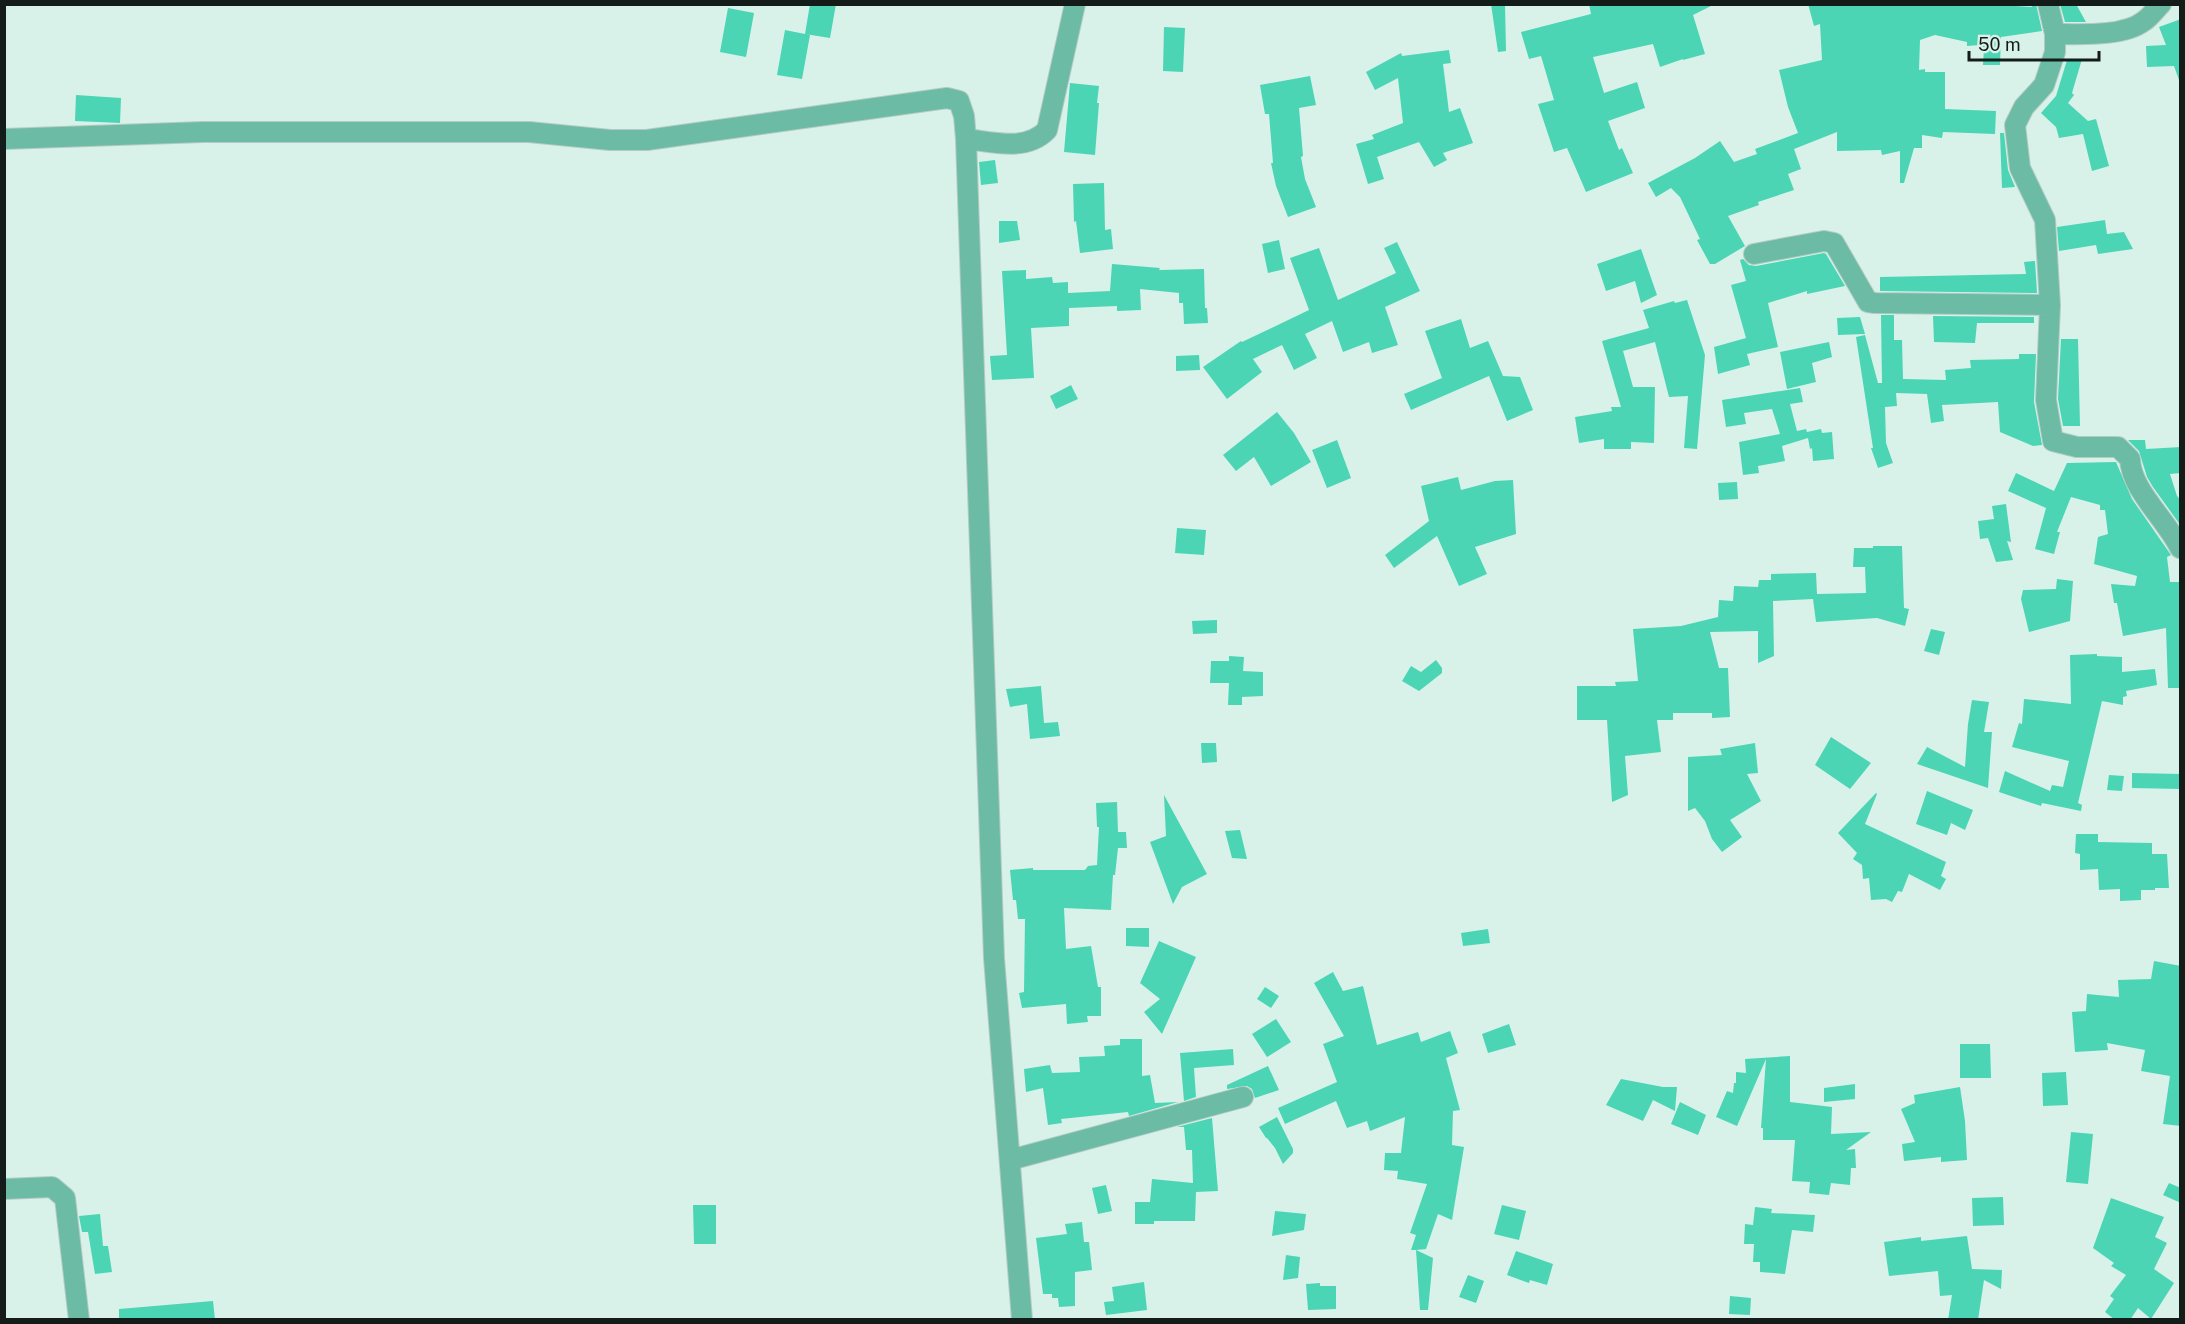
<svg xmlns="http://www.w3.org/2000/svg" width="2185" height="1324" font-family="'Public Sans',sans-serif">
	<rect width="100%" height="100%" fill="#d8f2e9"/>
	<!-- building -->
	<path fill="#4bd5b4" d="M810,4H836L830,38L805,34Z
		M1491,4H1505L1506,51L1498,52Z
		M1589,4H1715L1693,15L1705,54L1683,60V59L1660,67L1653,44L1593,57L1604,93L1637,82L1645,108L1608,121L1619,150L1622,148L1633,173L1586,192L1567,148L1554,152L1538,104L1554,100L1541,56L1529,59L1521,32L1591,14Z
		M1808,4H1983L2032,7L2031,4H2036L2042,31L2001,37L2000,65H1983L1984,47H1980V45L1967,46V42L1935,35L1920,40L1919,70L1925,69V72H1945V109L1996,111L1995,134L1943,132L1942,138L1922,135V148H1914L1904,183H1900V151L1882,155L1881,150L1837,151V132L1794,149L1801,169L1788,174L1794,190L1758,202L1759,205L1728,216L1745,246L1715,264H1710L1697,240L1700,239L1680,197L1671,188L1656,197L1648,183L1695,158L1720,141L1734,162L1757,154L1755,149L1798,133L1788,107L1779,70L1822,60L1820,24L1814,26Z
		M2060,4H2076L2086,22H2065Z
		M728,8L754,13L746,57L720,52Z
		M2181,19V80H2179L2174,66L2147,67L2146,46L2166,45L2159,27Z
		M1164,27L1185,28L1183,72L1163,71Z
		M785,30L810,35L802,79L777,75Z
		M1449,50L1451,63L1443,64L1449,112L1460,108L1473,143L1443,153L1447,160L1434,167L1419,142L1377,157L1384,179L1368,184L1356,144L1374,139L1372,135L1403,123L1398,78L1375,90L1366,72L1401,53L1402,56Z
		M2082,59L2072,93L2074,95L2068,103L2088,121L2096,119L2109,166L2092,171L2083,134L2059,138L2056,127L2041,113L2056,96L2067,60Z
		M1310,76L1316,105L1299,108L1303,156L1301,157L1305,179L1316,207L1288,217L1276,186L1271,163H1273L1269,114H1265L1260,85Z
		M1070,83L1099,86L1097,103H1099L1095,155L1064,152Z
		M76,95L121,98L120,123L75,121Z
		M2000,133H2004L2008,170L2015,187L2002,188Z
		M995,160L998,183L981,185L979,162Z
		M1104,183L1105,230L1111,229L1113,249L1080,253L1076,221L1074,222L1073,184Z
		M2105,220L2107,234L2124,232L2133,249L2098,254L2096,245L2059,251L2057,227Z
		M999,221H1017L1020,240L999,243Z
		M1279,240L1285,269L1268,273L1262,244Z
		M1397,242L1420,291L1385,307L1398,345L1372,353L1369,342L1343,352L1332,321L1305,334L1317,358L1294,370L1282,345L1253,359L1262,372L1227,399L1203,367L1241,341L1242,342L1309,310L1290,258L1319,248L1338,300L1396,273L1384,248Z
		M1641,249L1657,295L1641,303L1635,281L1606,291L1597,264Z
		M1824,253L1826,254L1845,286L1807,294V291L1768,303L1778,347L1747,354L1750,365L1718,374L1714,347L1746,338L1731,285L1746,281L1740,260L1743,259L1749,265L1756,266Z
		M2035,261L2037,293L1880,291V277L2026,274L2024,262Z
		M1112,264L1160,268L1159,270L1204,269L1205,308H1207L1208,323L1184,324L1183,303H1179V293L1140,289L1141,310L1117,311V306L1069,308V326L1031,328L1034,378L992,380L990,356L1007,355L1002,271L1026,270V279L1052,277L1053,283L1068,282V293L1110,291Z
		M1687,300L1705,355L1697,449L1684,448L1688,396L1669,397L1655,342L1623,351L1633,387H1655L1654,443L1631,442V449H1604V439L1579,443L1575,417L1612,411L1611,407H1621L1602,341L1649,328L1643,310L1674,301L1675,303Z
		M1881,315H1894V340H1902L1903,379L1946,380L1945,370L1971,368L1970,360L2019,359V354H2036L2034,402L2042,445L2033,446L2000,432L1998,402L1942,405L1944,421L1931,423L1927,394L1896,393L1897,406L1885,407L1886,443L1893,463L1878,468L1871,448H1873L1856,337L1865,335L1878,383H1882Z
		M1933,316L2034,317V323H1977L1975,343L1934,342Z
		M1860,317L1865,334L1838,335L1837,318Z
		M1461,319L1470,348L1488,341L1503,376L1520,377L1533,410L1507,421L1489,376L1411,410L1404,394L1442,378L1425,331Z
		M2061,339H2078L2080,426H2063L2058,399Z
		M1829,342L1832,357L1812,363L1816,382L1787,389L1780,352Z
		M1199,355L1200,370L1176,371V356Z
		M1071,385L1078,399L1056,409L1050,396Z
		M1800,388L1803,402L1790,404L1797,431L1806,429L1807,432L1821,429L1822,433L1832,432L1834,459L1813,461L1812,448L1810,449L1808,438L1782,446L1785,461L1758,466L1759,473L1743,475L1739,442L1780,434L1772,409L1744,413L1746,424L1726,427L1722,400Z
		M1277,412L1294,433L1311,462L1271,486L1254,457L1236,471L1223,455Z
		M1337,440L1351,478L1327,488L1312,450Z
		M2128,440H2145L2146,449L2181,447V473L2170,474L2177,496L2181,500V526L2153,487L2147,477L2139,451Z
		M2116,462L2132,499L2171,555L2167,557L2170,582H2179L2181,688H2168L2166,628L2123,636L2117,603H2114L2111,584L2135,586L2137,576L2094,564L2098,537L2108,534L2105,510H2100V505L2071,497L2057,532H2060L2054,554L2035,549L2046,508L2008,491L2016,473L2054,491L2067,463Z
		M1458,477L1461,490L1495,481L1513,480L1516,534L1475,547L1487,574L1459,586L1437,536L1394,568L1385,555L1429,521L1421,486Z
		M1737,482L1738,499L1719,500L1718,483Z
		M2006,504L2011,542L2007,541L2013,560L1996,562L1988,538L1980,539L1978,521L1994,519L1992,506Z
		M1177,528L1206,530L1204,555L1175,553Z
		M1873,546H1902L1904,608L1909,609L1905,626L1877,618L1816,622L1813,599L1773,601L1774,656L1758,663V631L1710,632L1719,668H1728L1730,717L1712,718V713H1673V720H1657L1661,752L1625,756L1628,795L1612,802L1607,720H1577V686H1616L1615,682L1638,681L1633,629L1681,626L1718,617L1719,600L1733,601L1734,586L1758,587L1759,580H1771V574L1816,573L1817,594L1866,593L1865,567H1853L1854,548H1873Z
		M2057,579L2073,581L2070,621L2029,632L2021,599L2023,590L2056,589Z
		M1217,620V633L1193,634L1192,621Z
		M1931,629L1945,632L1939,655L1924,651Z
		M2097,654V656L2122,657V672L2155,669L2157,685L2126,691L2127,696L2123,697V705L2102,701L2078,803L2082,805L2081,811L2042,803L2041,806L1999,792L2005,771L2050,791L2052,785L2063,787L2069,761L2012,747L2019,723L2022,724L2024,699L2071,704L2070,655Z
		M1229,656L1244,657L1243,671L1263,672V696L1242,697V705H1228L1229,683H1210L1211,661H1229Z
		M1436,660L1442,668V673L1419,691L1402,681L1411,666L1421,672Z
		M1041,686L1044,723L1058,722L1060,736L1030,739L1027,704L1010,707L1006,689Z
		M1972,700L1989,702L1984,732H1992L1988,788L1917,764L1927,747L1965,767L1968,724Z
		M1831,737L1871,763L1850,789L1815,765Z
		M1201,743H1216L1217,762L1202,763Z
		M1755,743L1758,773L1747,774L1761,801L1730,820L1742,837L1722,852L1712,839L1705,821L1695,808L1688,811V757L1722,755L1720,749Z
		M2132,773L2181,774V789L2132,788Z
		M2109,775L2124,776L2122,791L2107,790Z
		M1927,791L1973,810L1965,830L1951,823L1947,835L1916,824Z
		M1876,793L1877,794L1865,824L1946,862L1941,876L1946,879L1940,890L1909,874L1902,892L1898,891L1892,902L1886,899L1871,900L1869,878L1863,879L1862,865L1853,859L1857,853L1838,833Z
		M1164,795L1207,874L1182,887L1173,904L1150,842L1166,836Z
		M1117,802L1118,832H1126L1127,848H1118L1115,875H1113L1111,910L1064,908L1066,949L1091,946L1098,987H1101V1016H1087L1088,1022L1067,1024L1066,1004L1022,1008L1019,993L1024,992L1025,919H1018L1016,900H1013L1010,870L1033,868V870H1085L1088,866L1097,865L1099,827H1097L1096,803Z
		M1240,830L1247,859L1232,858L1225,831Z
		M2076,834H2098V842L2152,843V854H2167L2169,888H2155V890H2141V900L2120,901V889L2099,890L2098,869L2080,870V854L2075,853Z
		M1126,928H1149V947L1126,946Z
		M1488,929L1490,943L1463,946L1461,933Z
		M1159,941L1196,957L1162,1034L1144,1012L1160,999L1140,983Z
		M2154,961L2181,966V1126L2163,1124L2170,1076L2141,1071L2145,1050L2107,1043L2108,1050L2075,1052L2072,1012L2086,1011L2087,994L2119,997L2118,980L2151,979Z
		M1333,972L1343,991L1363,986L1377,1045L1418,1032L1421,1042L1450,1031L1458,1053L1446,1058L1460,1110L1453,1111L1452,1145L1464,1147L1452,1220L1438,1214L1426,1249L1416,1250L1433,1258L1428,1310H1420L1416,1250H1411L1416,1235L1410,1233L1427,1184L1397,1179L1398,1171L1384,1170L1385,1153H1401L1405,1117L1370,1131L1367,1121L1347,1128L1336,1101L1285,1124L1278,1108L1337,1082L1323,1044L1344,1036L1314,983Z
		M1265,987L1279,996L1271,1008L1257,999Z
		M1276,1019L1291,1042L1267,1057L1252,1034Z
		M1509,1024L1516,1045L1488,1053L1482,1034Z
		M1120,1039H1142V1076L1150,1075L1155,1103L1178,1102L1129,1116L1128,1112L1061,1119L1062,1123L1048,1125L1043,1088L1026,1092L1024,1069L1050,1065L1052,1073L1080,1072L1079,1057L1105,1056L1104,1046L1120,1045Z
		M1960,1044H1990L1991,1078H1960Z
		M1233,1049L1234,1065L1194,1068L1196,1097L1184,1101L1180,1053Z
		M1790,1056V1102L1832,1107L1831,1134L1871,1132L1846,1150L1855,1149L1856,1168H1851L1850,1185L1831,1183L1829,1195L1809,1193L1810,1182L1792,1181L1795,1140H1763V1128H1761L1766,1059L1737,1126L1716,1117L1727,1091L1733,1093L1734,1083H1736V1072L1746,1073L1745,1059Z
		M1268,1066L1279,1090L1255,1098L1252,1089L1247,1086L1227,1089V1085Z
		M2066,1072L2068,1105L2043,1106L2042,1073Z
		M1621,1079L1663,1087H1677L1675,1111L1653,1100L1643,1121L1606,1105Z
		M1855,1084V1099L1824,1102V1088Z
		M1960,1087L1965,1121L1967,1160L1941,1162V1157L1904,1161L1902,1144L1915,1142L1901,1109L1915,1103L1914,1095Z
		M1680,1102L1706,1115L1698,1135L1671,1124Z
		M1277,1117L1293,1149V1153L1283,1164L1275,1148L1267,1138H1266L1259,1127Z
		M1212,1118L1218,1191L1196,1192L1195,1221H1154V1224H1135V1202H1150L1152,1179L1193,1183L1192,1150H1186L1184,1127H1177Z
		M2071,1132L2093,1134L2088,1184L2066,1182Z
		M2169,1183L2181,1188V1203L2163,1195Z
		M1106,1185L1112,1211L1098,1214L1092,1188Z
		M2003,1197L2004,1225L1973,1226L1972,1198Z
		M2111,1198L2164,1217L2155,1237L2167,1243L2154,1269L2174,1283L2151,1319L2138,1308L2130,1320H2115L2105,1312L2114,1299L2110,1296L2126,1275L2111,1266L2114,1263L2093,1248Z
		M693,1205H716V1244H694Z
		M1502,1205L1526,1211L1519,1240L1494,1234Z
		M1755,1207L1772,1209L1771,1213L1815,1215L1813,1232L1792,1230L1785,1274L1760,1272V1262H1753L1754,1244H1744L1745,1224L1753,1225Z
		M1275,1211L1306,1214L1304,1230L1272,1236Z
		M100,1214L103,1246H108L112,1272L95,1274L88,1232H82L79,1216Z
		M1082,1222L1084,1242H1089L1092,1270L1075,1272V1306L1059,1307L1058,1298H1052V1294H1043L1036,1238L1067,1234L1065,1224Z
		M1967,1236L1972,1269L2002,1270L2001,1289L1984,1280L1978,1320H1948L1952,1295L1940,1296L1938,1271L1889,1276L1884,1242L1921,1237V1241Z
		M1516,1251L1553,1264L1547,1285L1530,1280L1529,1283L1507,1275Z
		M1286,1255L1300,1257L1298,1278L1283,1280Z
		M1468,1275L1484,1281L1476,1303L1459,1297Z
		M1144,1282L1147,1310L1106,1315L1104,1302L1114,1301L1112,1287Z
		M1320,1283V1286H1336V1309L1308,1310L1306,1284Z
		M1730,1296L1751,1298L1750,1315L1729,1314Z
		M213,1301L215,1320H119V1309Z"/>
	<g fill="none" stroke-linecap="round" stroke-linejoin="round">
		<defs>
			<path id="minor" d="M2048,4L2055,34V52L2044,85L2024,107L2015,125L2020,168L2045,220L2050,305L2046,400L2053,441L2077,447H2118L2130,459C2131,490 2166,519 2180,548
				M2055,34C2079,34 2124,37 2144,21C2150,17 2155,10 2161,4
				M4,139L203,132H529L610,140H647L947,98L959,101L964,116L966,139L994,958L1022,1320
				M966,139C993,142 1026,152 1047,130L1075,4
				M1754,254L1824,241L1834,243L1868,302L1875,303L2050,305
				M1010,1160L1243,1097
				M4,1189L52,1187L65,1198L79,1320"/>
		</defs>
		<!-- minor casing -->
		<use href="#minor" stroke="#b5cbc4" stroke-width="22"/>
		<!-- minor -->
		<use href="#minor" stroke="#6cbba4" stroke-width="20"/>
	</g>
	<!-- border -->
	<rect width="2185" height="1324" fill="none" stroke="#131c19" stroke-width="12"/>
	<!-- scale -->
	<path d="M1969 51v9h130v-9" fill="none" stroke="#131c19" stroke-width="3"/>
	<text x="1978" y="51" font-size="18" fill="#131c19" stroke="#d8f2e9" stroke-width="4.5" paint-order="stroke">50 m</text>
</svg>
